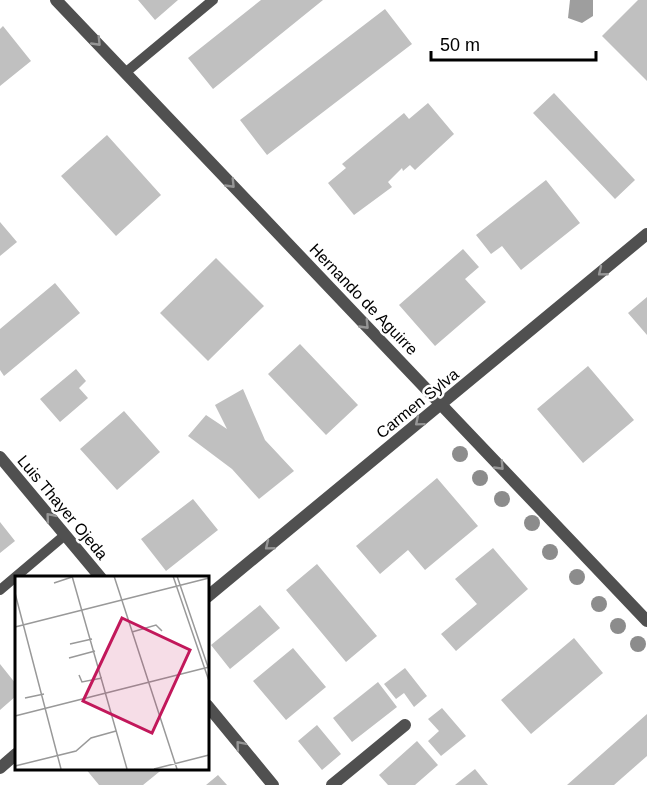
<svg xmlns="http://www.w3.org/2000/svg" width="647" height="785" font-family="Arial,sans-serif">
	<rect width="100%" height="100%" fill="#fff"/>
	<!-- water -->
	<path fill="#9e9e9e" d="M570,0H593V16L582,23L568,18Z"/>
	<!-- building -->
	<path fill="#c0c0c0" d="M138,0H178L155,20Z
		M261,0H323L213,89L188,58Z
		M638,0H647V81L602,36Z
		M385,9L412,44L267,155L240,120Z
		M3,26L31,61L0,86V29Z
		M554,93L635,180L615,199L533,113Z
		M428,103L454,134L415,170L410,165L403,171L402,168L388,182L392,187L354,215L328,183L346,168L342,164L404,113L409,119Z
		M107,135L161,195L116,236L61,176Z
		M546,180L580,223L521,270L502,246L491,254L476,235Z
		M0,222L17,242L0,256Z
		M463,249L479,267L465,279L486,302L435,346L399,305Z
		M216,258L264,306L208,361L160,313Z
		M55,283L80,313L4,376L0,370V329Z
		M647,297V335L628,313Z
		M300,344L358,405L326,435L268,374Z
		M588,366L634,420L583,463L537,409Z
		M76,369L86,381L79,388L88,398L60,422L40,399Z
		M243,389L265,440L294,471L259,499L232,469L188,436L206,415L227,429L215,405Z
		M124,411L160,452L117,490L80,449Z
		M437,478L478,526L425,570L408,550L380,574L356,546Z
		M193,499L218,530L166,571L141,539Z
		M0,522L15,541L0,553Z
		M493,548L528,589L456,651L441,634L477,604L455,579Z
		M317,564L377,636L346,662L286,590Z
		M260,605L280,628L230,669L211,645Z
		M574,638L603,673L531,734L501,700Z
		M293,648L326,687L286,720L253,681Z
		M0,664L16,684V696L0,710Z
		M405,668L427,696L414,707L404,693L396,699L384,684Z
		M378,682L397,707L352,742L333,718Z
		M442,708L466,736L441,756L428,741L439,731L428,719Z
		M647,714V756L614,785H567Z
		M317,725L341,754L322,770L298,741Z
		M417,741L438,765L415,785H388L379,775Z
		M85,768H164L143,785H99Z
		M475,769L488,785H455Z
		M218,775L227,785H206Z"/>
	<g fill="none" stroke-linecap="round" stroke-linejoin="round">
		<!-- service -->
		<path stroke="#505050" stroke-width="10" d="M125,73L213,0
			M0,590L65,535"/>
		<!-- minor -->
		<path stroke="#505050" stroke-width="12" d="M56,0L647,621
			M207,597L647,234
			M0,768L16,754
			M332,785L405,725"/>
		<!-- tertiary -->
		<path stroke="#505050" stroke-width="12" d="M0,457L101,578
			M207,705L273,785"/>
	</g>
	<!-- trees -->
	<g fill="#8c8c8c">
		<circle cx="460" cy="454" r="8"/>
		<circle cx="480" cy="478" r="8"/>
		<circle cx="502" cy="499" r="8"/>
		<circle cx="532" cy="523" r="8"/>
		<circle cx="550" cy="552" r="8"/>
		<circle cx="577" cy="577" r="8"/>
		<circle cx="599" cy="604" r="8"/>
		<circle cx="618" cy="626" r="8"/>
		<circle cx="638" cy="644" r="8"/>
	</g>
	<!-- one-way arrows -->
	<defs><path id="oneway-chevron" d="M-2-3.5L2.5 0L-2 3.5" fill="none" stroke-width="1.6" stroke-linecap="round" stroke-linejoin="round" transform="scale(1.5)"/></defs>
	<g stroke="#969696">
		<use href="#oneway-chevron" transform="translate(97 42) rotate(46)"/>
		<use href="#oneway-chevron" transform="translate(231 184) rotate(46)"/>
		<use href="#oneway-chevron" transform="translate(602 272) rotate(141)"/>
		<use href="#oneway-chevron" transform="translate(365 325) rotate(46)"/>
		<use href="#oneway-chevron" transform="translate(419 422) rotate(140)"/>
		<use href="#oneway-chevron" transform="translate(500 466) rotate(46)"/>
		<use href="#oneway-chevron" transform="translate(50 517) rotate(-130)"/>
		<use href="#oneway-chevron" transform="translate(269 546) rotate(141)"/>
		<use href="#oneway-chevron" transform="translate(240 745) rotate(-130)"/>
	</g>
	<g text-anchor="middle" stroke-width="5" stroke-linejoin="round" paint-order="stroke">
		<!-- street labels -->
		<g font-size="16" fill="#000" stroke="#fff">
			<text transform="translate(364 299) rotate(46)" y="6">Hernando de Aguirre</text>
			<text transform="translate(417 403) rotate(-39)" y="6">Carmen Sylva</text>
			<text transform="translate(63 507) rotate(50)" y="6">Luis Thayer Ojeda</text>
		</g>
	</g>
	<!-- overview -->
	<g transform="translate(15 576)">
		<rect width="194" height="194" fill="#fff"/>
		<path fill="none" stroke="#999" stroke-width="1.5" d="M57,0L112,193M99,0L162,193M158,0L194,105M162,0L194,94M39,7L57,1M0,17L46,193M0,51L194,2M117,56L141,49L147,55M55,68L77,63M54,82L80,75M64,99L67,106L87,102M10,122L29,118M0,140L194,91M0,190L61,175L76,162L101,155M139,193L194,179"/>
		<path fill="#c2185b" fill-opacity="0.15" stroke="#c2185b" stroke-width="3" d="M107,42L175,74L137,157L68,125Z"/>
		<rect width="194" height="194" fill="none" stroke="#000" stroke-width="3"/>
	</g>
	<!-- scale -->
	<path d="M431 51v9h165v-9" fill="none" stroke="#000000" stroke-width="3"/>
	<text x="440" y="51" font-size="18" fill="#000000" stroke="#ffffff" stroke-width="4.5" paint-order="stroke">50 m</text>
</svg>
